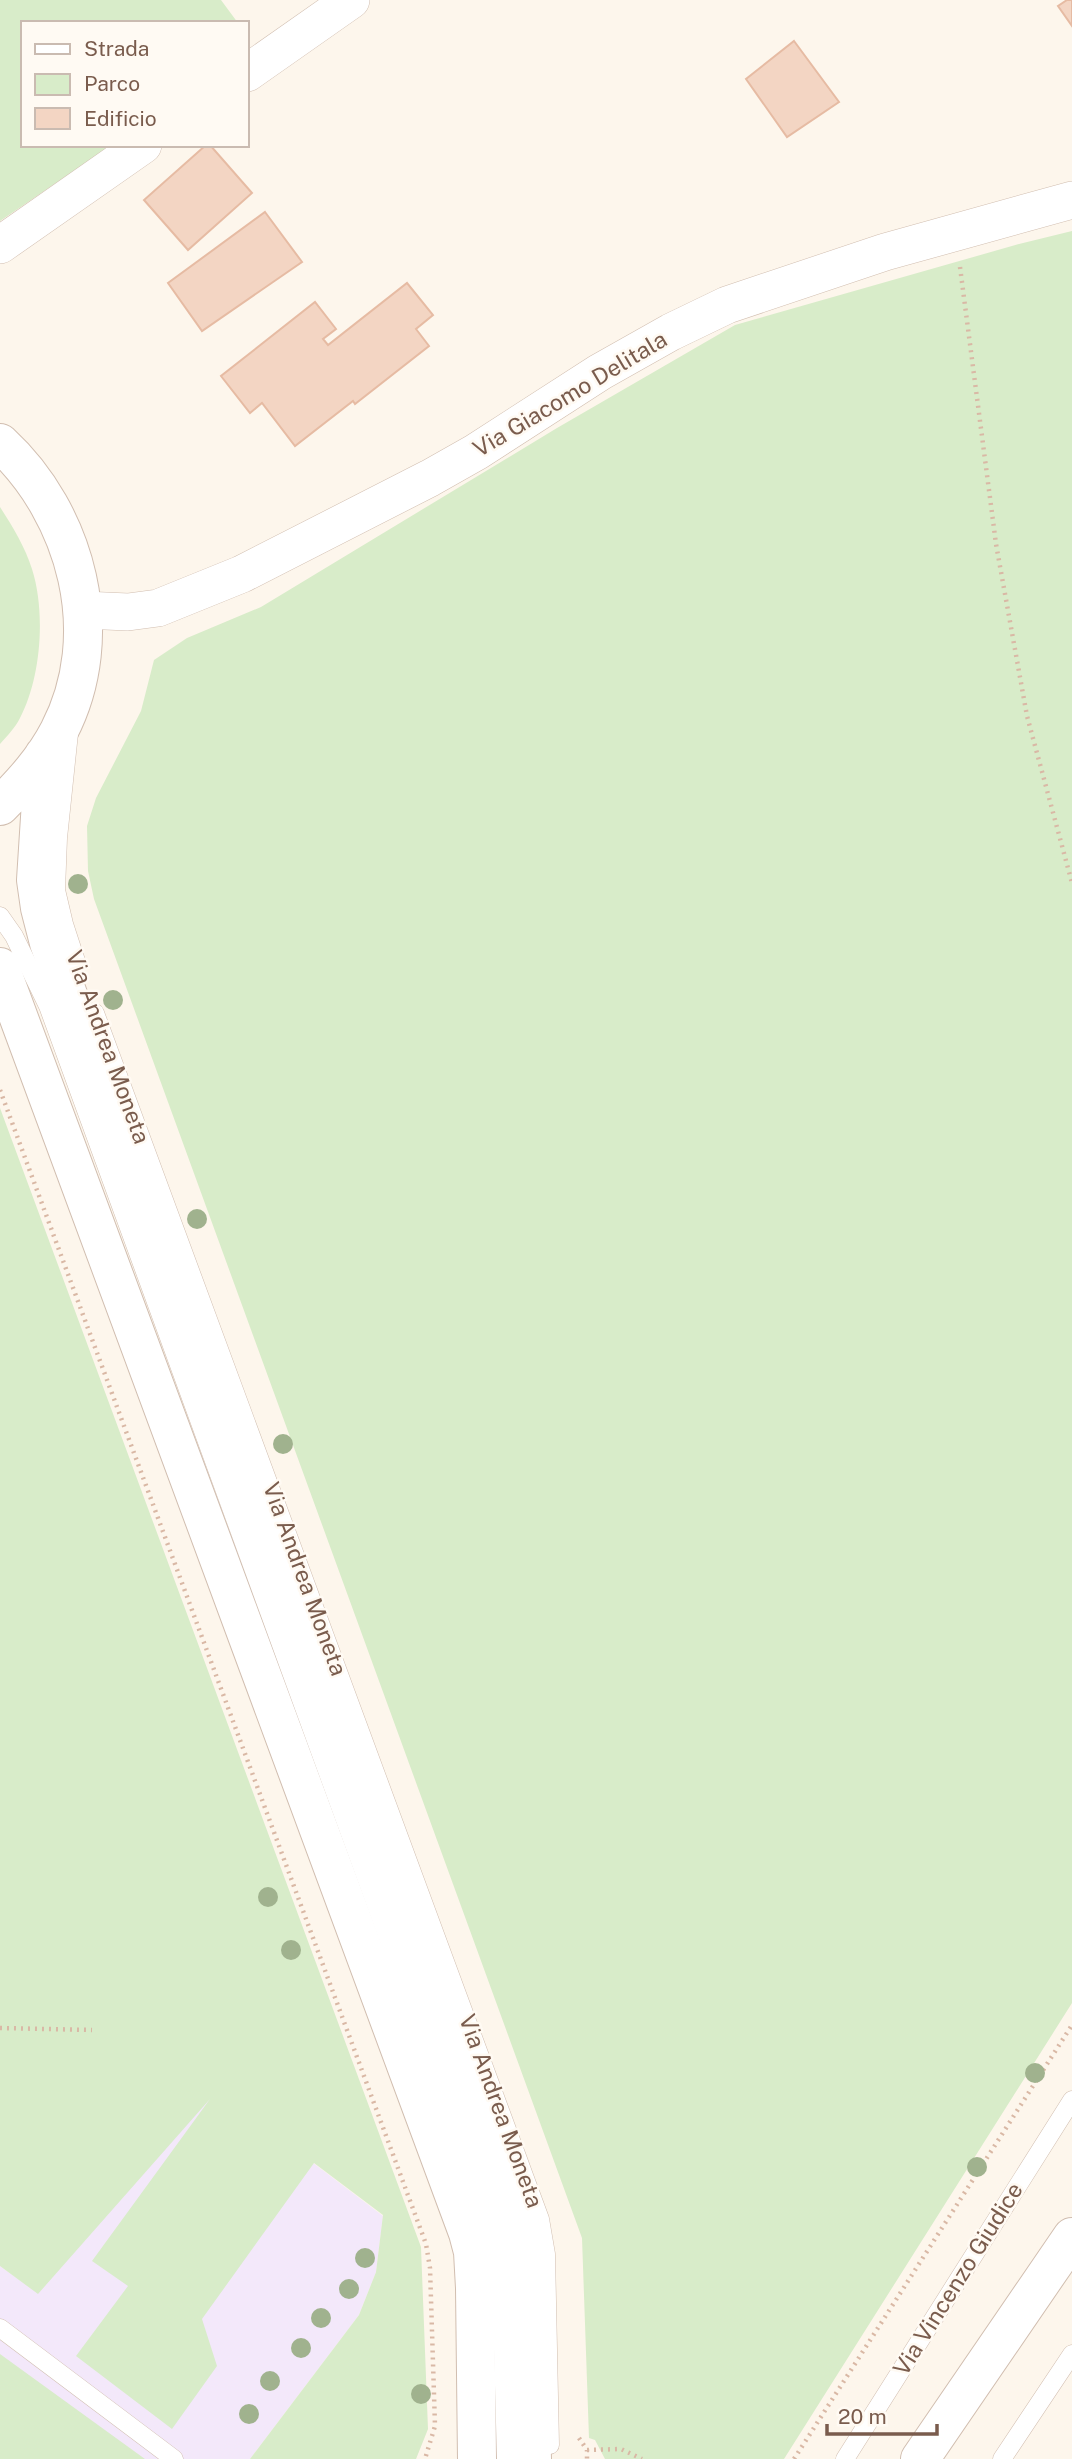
<svg xmlns="http://www.w3.org/2000/svg" width="1072" height="2459" font-family="'Public Sans',sans-serif">
	<rect width="100%" height="100%" fill="#fdf6ec"/>
	<!-- education -->
	<path fill="#f3e8fa" d="M217,2090L383,2216L376,2272L359,2315L250,2459H0V2266L38,2293Z"/>
	<!-- green -->
	<path fill="#d8ecc9" d="M0,0H221L238,23H23V145H112L0,221Z
		M1072,231V2003L784,2459H605L595,2440L589,2438L582,2238L94,899L88,871L87,826L96,798L141,711L154,660L187,638L261,607L557,428L735,325L1019,244Z
		M0,507C13,527 25,547 32,569C46,613 41,678 20,718C15,728 7,736 0,744Z
		M0,1108L421,2247L428,2429L416,2459H250L359,2315L376,2272L383,2215L314,2163L202,2319L217,2366L172,2429L76,2356L128,2286L92,2261L210,2099L38,2294L0,2266Z
		M0,2354L145,2459H0Z"/>
	<!-- building -->
	<path fill="#f3d5c3" stroke="#e6bba3" stroke-width="2" d="M1067,0H1072V26L1058,6Z
		M794,41L839,102L787,137L746,79Z
		M206,145H210L252,193L188,250L144,200Z
		M265,212L302,262L202,331L168,283Z
		M407,283L433,315L416,329L429,346L355,404L353,401L295,446L262,403L250,413L221,376L315,302L336,329L323,339L328,345Z"/>
	<g fill="none" stroke-linecap="round" stroke-linejoin="round">
		<defs>
			<path id="service" d="M69,733L58,838L56,890L64,924L77,964
				M0,916L14,936L48,1006L495,2231L500,2252L501,2274L506,2459
				M95,1013L540,2219L546,2254L550,2445
				M0,2328L174,2459
				M845,2459L1072,2100
				M1002,2459L1072,2354"/>
			<path id="minor" d="M247,73L351,0
				M0,245L143,145
				M83,610L128,612L158,608L242,574L430,478L476,452L600,372L671,332L727,305L885,252L1072,200"/>
			<path id="tertiary" d="M0,443C77,514 109,635 59,731C44,760 23,783 0,806
				M44,755L36,880L40,908L49,943L518,2219L526,2259L532,2459
				M0,967L468,2233L473,2252L475,2288L477,2459
				M920,2459L1072,2237"/>
		</defs>
		<!-- service casing -->
		<use href="#service" stroke="#d1beb0" stroke-width="19"/>
		<!-- minor casing -->
		<use href="#minor" stroke="#d1beb0" stroke-width="38"/>
		<!-- tertiary casing -->
		<use href="#tertiary" stroke="#d1beb0" stroke-width="40"/>
		<!-- path -->
		<path stroke="#d9b8a5" stroke-width="4.5" stroke-dasharray="2 5" stroke-linecap="butt" d="M960,267L996,544L1027,716L1072,883
			M0,1090L426,2244L430,2268L435,2426L425,2459
			M0,2028L92,2030
			M579,2438L587,2450V2459
			M587,2450L621,2449L642,2459
			M794,2459L1072,2025"/>
		<!-- service -->
		<use href="#service" stroke="#fff" stroke-width="18"/>
		<!-- minor -->
		<use href="#minor" stroke="#fff" stroke-width="37"/>
		<!-- tertiary -->
		<use href="#tertiary" stroke="#fff" stroke-width="38"/>
	</g>
	<!-- trees -->
	<g fill="#a0b28e">
		<circle cx="78" cy="884" r="10"/>
		<circle cx="113" cy="1000" r="10"/>
		<circle cx="197" cy="1219" r="10"/>
		<circle cx="283" cy="1444" r="10"/>
		<circle cx="268" cy="1897" r="10"/>
		<circle cx="291" cy="1950" r="10"/>
		<circle cx="1035" cy="2073" r="10"/>
		<circle cx="977" cy="2167" r="10"/>
		<circle cx="365" cy="2258" r="10"/>
		<circle cx="349" cy="2289" r="10"/>
		<circle cx="321" cy="2318" r="10"/>
		<circle cx="301" cy="2348" r="10"/>
		<circle cx="270" cy="2381" r="10"/>
		<circle cx="421" cy="2394" r="10"/>
		<circle cx="249" cy="2414" r="10"/>
	</g>
	<g text-anchor="middle" stroke-width="5" stroke-linejoin="round" paint-order="stroke">
		<!-- street labels -->
		<g font-size="23" fill="#7a5c4d" stroke="#fffaf3">
			<text transform="translate(570 394) rotate(-31)" y="8">Via Giacomo Delitala</text>
			<text transform="translate(108 1047) rotate(70)" y="8">Via Andrea Moneta</text>
			<text transform="translate(305 1579) rotate(70)" y="8">Via Andrea Moneta</text>
			<text transform="translate(501 2111) rotate(70)" y="8">Via Andrea Moneta</text>
			<text transform="translate(958 2279) rotate(-58)" y="8">Via Vincenzo Giudice</text>
		</g>
	</g>
	<!-- legend -->
	<rect x="21" y="21" width="228" height="126" fill="#fffaf3" stroke="#cabbb1" stroke-width="2"/>
	<rect x="35" y="44" width="35" height="10" fill="#ffffff" stroke="#cabbb1" stroke-width="2"/>
	<text x="84" y="56" font-size="21" fill="#7a5c4d">Strada</text>
	<rect x="35" y="74" width="35" height="21" fill="#d8ecc9" stroke="#cabbb1" stroke-width="2"/>
	<text x="84" y="91" font-size="21" fill="#7a5c4d">Parco</text>
	<rect x="35" y="108" width="35" height="21" fill="#f3d5c3" stroke="#cabbb1" stroke-width="2"/>
	<text x="84" y="126" font-size="21" fill="#7a5c4d">Edificio</text>
	<!-- scale -->
	<path d="M827 2424v10h110v-10" fill="none" stroke="#7a5c4d" stroke-width="3.5"/>
	<text x="838" y="2424" font-size="21" fill="#7a5c4d" stroke="#fffaf3" stroke-width="5" paint-order="stroke">20 m</text>
</svg>
